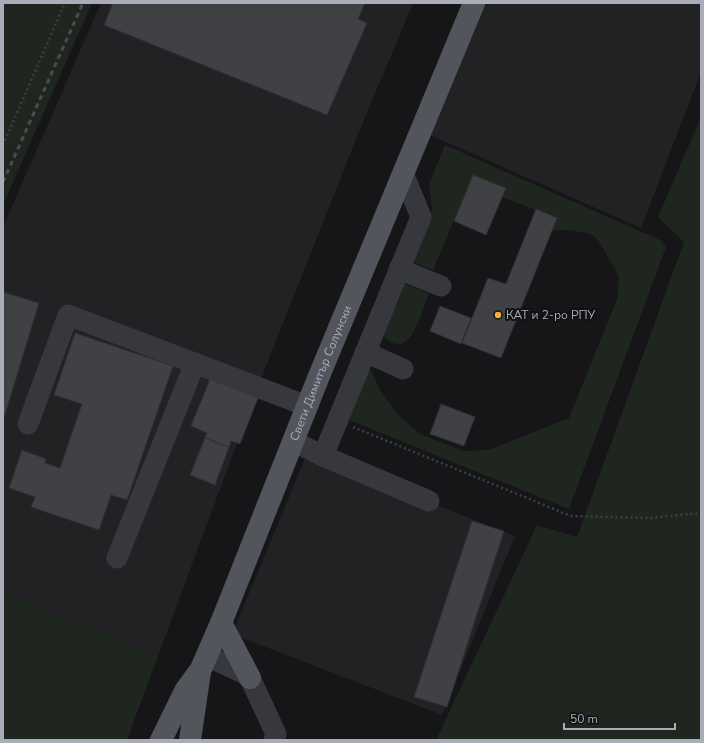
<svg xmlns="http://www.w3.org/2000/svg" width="704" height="743" font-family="'Nunito Sans',sans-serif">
	<rect width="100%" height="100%" fill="#161618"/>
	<!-- built -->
	<path fill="#222225" d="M101,3H413L354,144L259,384L158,656L3,593V227Z
		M485,3H701V72L641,228L430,135Z
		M307,454L515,536L442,715L232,634Z"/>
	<!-- green -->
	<path fill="#1e261f" d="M3,3H92L3,205Z
		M701,117V740H436L537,525L577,537L684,242L658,217Z
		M445,145L660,240L666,247L569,509L349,420L367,369L372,372L380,390L399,416L420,434L463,451L489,450L569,418L617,299L619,276L598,240L591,234L568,230L552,231L557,218L502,197L506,188L473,175L433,270L414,262L432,209L429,184Z
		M405,284L429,293C419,319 408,370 376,328L396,307Z
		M3,593L158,656L127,740H3Z"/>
	<!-- building -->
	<path fill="#404145" stroke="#303034" d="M113,3H365L358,19L367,23L327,115L104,25Z
		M473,175L506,188L486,235L454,221Z
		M536,209L557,218L501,358L462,343L488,278L506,284Z
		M3,292L39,303L3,421Z
		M440,306L471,318L461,344L430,331Z
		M75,333L173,366L127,500L111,495L99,530L31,507L35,497L9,488L22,450L46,459L45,463L60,468L82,404L54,395Z
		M212,374L260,393L240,444L231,441L229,447L205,438L207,433L191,426Z
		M441,404L475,417L464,446L430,434Z
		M205,438L229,447L215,485L190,475Z
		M472,521L504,531L447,707L414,697Z"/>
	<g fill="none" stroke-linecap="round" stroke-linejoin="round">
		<!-- path -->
		<path stroke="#3d3f44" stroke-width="2.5" stroke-dasharray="2 3" stroke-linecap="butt" d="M3,145L65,3
			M353,427L571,516L651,518L701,513"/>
		<!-- minor -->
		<path stroke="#37383d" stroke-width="21" d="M399,269L441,286
			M365,352L403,369
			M28,424L68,315L307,406
			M293,441L323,456L429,501
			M323,456L421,217L403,173
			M117,558L195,363
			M207,656L243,673L250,678L276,734L274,740"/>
		<!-- major -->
		<g stroke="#53555c" stroke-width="22">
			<path d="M221,623L250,678"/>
			<path id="s1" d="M161,740L185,691L201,669L221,623L319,376L474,3"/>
			<path d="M190,740L200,672"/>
		</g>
		<!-- rail -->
		<path stroke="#4a4c52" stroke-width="3" stroke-dasharray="5 4" stroke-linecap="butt" d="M3,182L83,3"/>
	</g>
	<!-- markers -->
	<circle fill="#f2b134" stroke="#111113" stroke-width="1.5" cx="498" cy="315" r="4"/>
	<g text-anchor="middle" stroke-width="4" stroke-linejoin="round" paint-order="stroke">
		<!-- poi labels -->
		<g font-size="12" fill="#a8adb8" stroke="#111113" text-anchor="start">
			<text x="506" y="319">КАТ и 2-ро РПУ</text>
		</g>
		<!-- street labels -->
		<g font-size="12" fill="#a8adb8" stroke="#111113">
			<text dy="4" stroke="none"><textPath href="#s1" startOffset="401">Свети Димитър Солунски</textPath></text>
		</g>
	</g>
	<!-- border -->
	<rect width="704" height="743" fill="none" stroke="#a8adb8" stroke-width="8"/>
	<!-- scale -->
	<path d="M564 723v6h111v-6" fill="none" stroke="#a8adb8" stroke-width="2"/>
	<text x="570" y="723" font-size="12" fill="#a8adb8" stroke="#111113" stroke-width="3" paint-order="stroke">50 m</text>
</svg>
